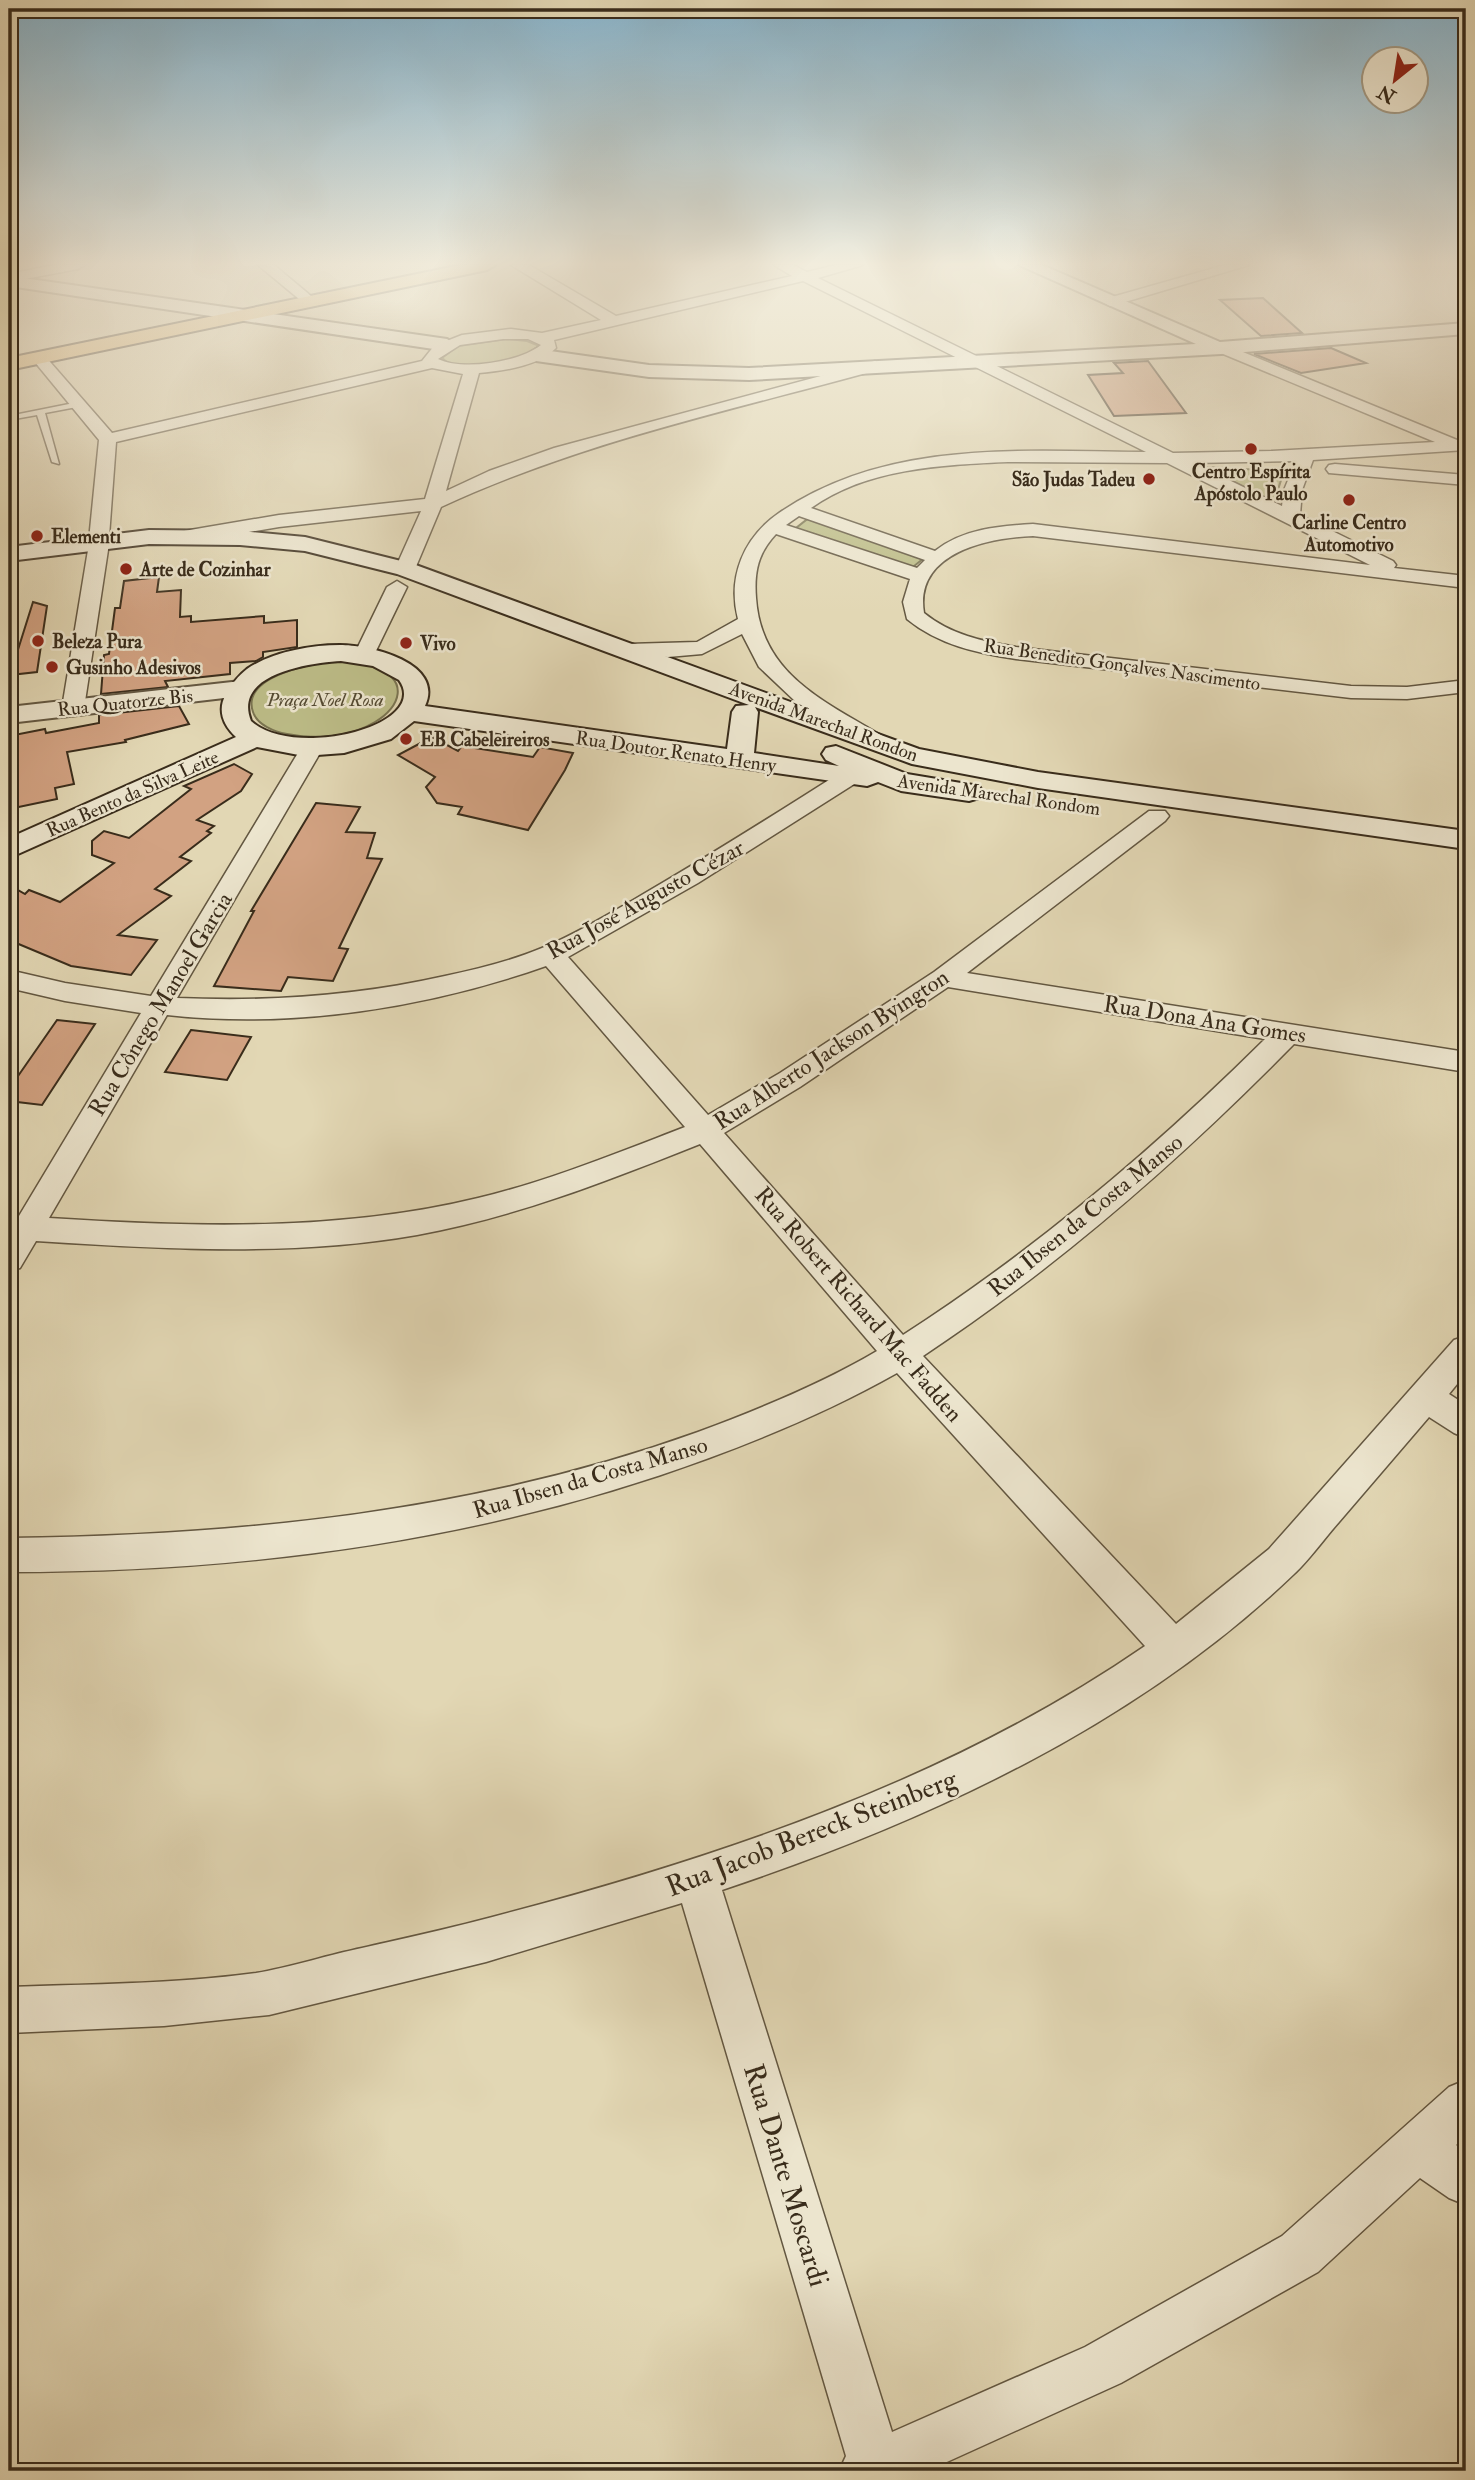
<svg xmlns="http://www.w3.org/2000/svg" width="1475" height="2480" font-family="'IM FELL Double Pica',serif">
	<rect width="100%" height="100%" fill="#e2d7b4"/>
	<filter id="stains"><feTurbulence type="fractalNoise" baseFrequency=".00286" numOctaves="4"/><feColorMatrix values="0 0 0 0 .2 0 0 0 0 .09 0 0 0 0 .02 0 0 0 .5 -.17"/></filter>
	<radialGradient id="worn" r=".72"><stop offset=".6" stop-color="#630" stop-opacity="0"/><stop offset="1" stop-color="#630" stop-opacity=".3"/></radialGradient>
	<!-- green -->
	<path fill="#bcbc87" stroke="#7a7451" stroke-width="2" d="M507,339L527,341L537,345L538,350C519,359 457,376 442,358L458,346Z
		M1205,467L1284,471L1274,502Z
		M810,517L924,558L908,571L791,532Z
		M339,661C352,662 364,663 376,668C409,680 401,707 375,722C350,737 316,740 287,734C275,732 257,725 253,712C240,675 317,662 339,661Z"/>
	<!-- building -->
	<path fill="#d2a282" stroke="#392c1b" stroke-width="2" d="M1263,298L1302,333L1261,336L1220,300Z
		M1331,348L1366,363L1301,373L1254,354Z
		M1148,361L1186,413L1114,416L1088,375L1123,373L1114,363Z
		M159,577L157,592L181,590L180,617L191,616V622L264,616V623L297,620V647L263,652V657L256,661L230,663V674L165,681L168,687L101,694L104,655L109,654L115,608H120L124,581Z
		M33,602L47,606L37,672L10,675Z
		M179,706L189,724L125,740L126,742L67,752L74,784L55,788L57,799L9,809V736L45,729L46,733L99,723V715Z
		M432,737L458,751L462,746L533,757L540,747L573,753L565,770L528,830L458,814L462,807L437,803L426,787L435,777L398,755Z
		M234,764L252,774L241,791L197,820L214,826L207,831L211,833L180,857L191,861L155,889L171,896L118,935L157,940L131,975L71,966L9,940V885L25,894L29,890L60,902L114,863L92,855V841L104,831L129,838L191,789L184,786Z
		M316,803L360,807L346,832L375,833L367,858L382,859L339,948L348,949L333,981L288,977L281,991L214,986L254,911H251Z
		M57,1020L95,1024L42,1105L9,1101V1089Z
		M191,1030L251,1037L227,1080L165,1072Z"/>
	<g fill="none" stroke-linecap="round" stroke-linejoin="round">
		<defs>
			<path id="service" d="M79,402L83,404L82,406L45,413L59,464L52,462L37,415L9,420V416Z"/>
			<path id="minor" d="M54,265H85L78,269L9,282V274Z
				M258,265H274L311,296L304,300L299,299Z
				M511,265H529L616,316L792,276L774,265H793L807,272L836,265H863L818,278L1173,453L1272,451L1435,442L1216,351L1213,348L1216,345L1221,343L1457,440H1466V450L1313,460L1302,490L1300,515L1393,561L1396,565L1394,568L1466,576V588L1033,536C989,538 914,552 924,613C951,635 982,641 1016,647L1351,686L1407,687L1466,680V692L1407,699L1351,698L1016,659C977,653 939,645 907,619L903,602L910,579L776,534C758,553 754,572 756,598C761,675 826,702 884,737L887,742L884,747H868L796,702L759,667L742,634L702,654L668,657L621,654L618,650L621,646L628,644L697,642L738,619C727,577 744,537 779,513C887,439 1021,451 1146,452L803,281L554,340L556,348C539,366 503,371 479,373L446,491L489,471L554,448L869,363L875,361L883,366L881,369C733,410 580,442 441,507L415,569L405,575L395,569L421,511L279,527L184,543L175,537L184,531L279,515L425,499L463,374L432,368L116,442L108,550L84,708L81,713H65L62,708L88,550L99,440L34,361L31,358L34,355H44L112,433L422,361L434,346L462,335L511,329L542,333L601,320ZM503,339H528L541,345C520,362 463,371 438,359L460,345ZM1296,461L1284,490L1282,506L1194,463ZM1008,462L1167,463L1370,565L1033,524C998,526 963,529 935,551L811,508C867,468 941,465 1008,462ZM799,516L925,560L917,568L786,525Z
				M1225,265H1249L1115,305L1110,306L1103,302L1105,299Z
				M1335,464L1466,475V485L1329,473L1326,469L1329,465Z
				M397,581L407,587L374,655L371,659H357L354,655L387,587Z
				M312,741L320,743L323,748L177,998C269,1002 356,996 445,976C478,969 511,961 542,948C574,935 605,916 635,899C706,858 774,815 843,771H859L863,776L859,781L698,883L568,957L708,1115L780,1073L934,972L1149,811H1165L1169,816L1165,821L967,973L1466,1052V1072L1294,1044C1180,1160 1059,1266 923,1356L1176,1624L1269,1549L1454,1340L1466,1336V1373L1449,1394L1466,1405V1438L1454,1433L1429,1417C1399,1452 1369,1487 1339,1522C1324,1539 1310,1559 1294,1574C1135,1726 928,1821 722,1890L892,2432L1085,2347L1282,2236L1449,2087L1466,2080V2136L1456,2145L1466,2152V2205L1449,2198L1420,2178L1318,2272L1121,2383L927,2471H839L846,2456L682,1903L486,1962L269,2015L164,2026L9,2033V1987C91,1984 174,1984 256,1973C286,1968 315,1959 344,1952C387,1942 430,1933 473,1922C706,1862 945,1784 1145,1646L897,1373C837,1407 774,1434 709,1458C485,1541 247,1572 9,1572V1538C244,1535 476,1512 698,1432C760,1409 821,1384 877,1351L700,1144C607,1181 516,1217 417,1235C292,1257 162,1249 36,1241L20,1268L9,1271V1215L19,1216L141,1013L65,1001L9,988V970L65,983L151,996L301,748L304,743ZM546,966L685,1127C617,1153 549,1181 478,1198C339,1232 192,1227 49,1218L167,1015C293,1029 427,1008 546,966ZM948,987L1265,1039C1154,1149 1035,1250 903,1335L724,1133L800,1087Z"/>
			<path id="tertiary" d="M1019,265H1042L1220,342L1466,323V334L1221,354L749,380L649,377L536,361L527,355L536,349L649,365L749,368L1196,344Z
				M9,276L447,339L456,345L447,351L9,286Z
				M241,681L250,683L254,689L250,695L9,723V707Z"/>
			<path id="secondary" d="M149,530L240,531L305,537L413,564L919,749L1038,772L1466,831V849L1038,788L912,764L755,707L758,712L754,753L839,766L826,760L822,754L826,748L836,746L907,774L979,786L983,792L979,798L969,801L901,791L878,782L867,786L414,721L391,739L344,753L304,756L257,747L9,858V838L236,737C223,725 217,710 226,694C232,684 238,676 247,669C272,652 310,645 340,645C371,645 445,663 425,706L727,749L732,712L736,706L749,705L397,574L305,551L240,545L149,544L9,561V547ZM341,661L373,666L399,680C432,726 293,760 251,721C232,673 311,663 341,661Z"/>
			<path id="primary" d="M461,265H495L487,270L9,370V358Z"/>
		</defs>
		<!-- service casing -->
		<use href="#service" stroke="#635741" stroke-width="3"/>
		<!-- minor casing -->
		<use href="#minor" stroke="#635741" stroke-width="3"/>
		<!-- tertiary casing -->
		<use href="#tertiary" stroke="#635741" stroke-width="4"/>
		<!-- secondary casing -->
		<use href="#secondary" stroke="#392c1b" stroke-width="4"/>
		<!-- primary casing -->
		<use href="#primary" stroke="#392c1b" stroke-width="4"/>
		<!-- service -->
		<use href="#service" fill="#ece5ce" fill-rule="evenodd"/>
		<!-- minor -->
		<use href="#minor" fill="#ece5ce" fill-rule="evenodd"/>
		<!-- tertiary -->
		<use href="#tertiary" fill="#ece5ce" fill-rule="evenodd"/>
		<!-- secondary -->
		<use href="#secondary" fill="#ece5ce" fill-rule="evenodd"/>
		<!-- primary -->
		<use href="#primary" fill="#e1bc7a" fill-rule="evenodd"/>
	</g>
	<!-- sky -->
	<linearGradient id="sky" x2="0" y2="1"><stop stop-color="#87b6d0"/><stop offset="0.43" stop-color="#f2eddd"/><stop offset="1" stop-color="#f2eddd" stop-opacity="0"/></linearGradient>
	<rect width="1475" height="613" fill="url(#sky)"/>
	<!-- markers -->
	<g fill="#8f2418" stroke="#ece5ce" stroke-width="2.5">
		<circle cx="1251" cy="449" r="7"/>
		<circle cx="1149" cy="479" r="7"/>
		<circle cx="1349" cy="500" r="7"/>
		<circle cx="37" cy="536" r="7"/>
		<circle cx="126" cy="569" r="7"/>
		<circle cx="38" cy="641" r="7"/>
		<circle cx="406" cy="643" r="7"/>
		<circle cx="52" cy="667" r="7"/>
		<circle cx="406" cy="739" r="7"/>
	</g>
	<g text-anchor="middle" stroke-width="5" stroke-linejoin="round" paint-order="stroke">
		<!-- far-poi labels -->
		<g font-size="19" font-weight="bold" fill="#392c1b" stroke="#ece5ce" text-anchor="start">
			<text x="1251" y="478" text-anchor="middle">Centro Espírita<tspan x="1251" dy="22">Apóstolo Paulo</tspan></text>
			<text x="1135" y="486" text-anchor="end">São Judas Tadeu</text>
			<text x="1349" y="529" text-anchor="middle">Carline Centro<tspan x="1349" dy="22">Automotivo</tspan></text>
			<text x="51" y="543">Elementi</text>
			<text x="140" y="576">Arte de Cozinhar</text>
			<text x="52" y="648">Beleza Pura</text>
			<text x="420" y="650">Vivo</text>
			<text x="66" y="674">Gusinho Adesivos</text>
			<text x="420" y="746">EB Cabeleireiros</text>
		</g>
		<!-- far-street labels -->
		<g font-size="19" fill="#392c1b" stroke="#ece5ce">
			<text transform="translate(1122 664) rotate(8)" y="7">Rua Benedito Gonçalves Nascimento</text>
			<text transform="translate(125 702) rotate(-6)" y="7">Rua Quatorze Bis</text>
			<text transform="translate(824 721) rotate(20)" y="7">Avenida Marechal Rondon</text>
			<text transform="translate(676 751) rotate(8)" y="7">Rua Doutor Renato Henry</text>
			<text transform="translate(132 793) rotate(-24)" y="7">Rua Bento da Silva Leite</text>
			<text transform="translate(999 794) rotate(8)" y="7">Avenida Marechal Rondom</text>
		</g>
		<!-- far-park labels -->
		<g font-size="19" font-style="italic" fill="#534931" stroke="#ece5ce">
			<text x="325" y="706">Praça Noel Rosa</text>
		</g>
		<!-- street labels -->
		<g font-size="23" fill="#392c1b" stroke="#ece5ce">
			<text transform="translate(645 899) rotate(-29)" y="8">Rua José Augusto Cézar</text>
			<text transform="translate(160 1004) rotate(-59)" y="8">Rua Cônego Manoel Garcia</text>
			<text transform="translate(1205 1019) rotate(9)" y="8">Rua Dona Ana Gomes</text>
			<text transform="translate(831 1049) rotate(-33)" y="8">Rua Alberto Jackson Byington</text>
			<text transform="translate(1085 1215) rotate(-39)" y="8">Rua Ibsen da Costa Manso</text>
			<text transform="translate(859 1304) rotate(49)" y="8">Rua Robert Richard Mac Fadden</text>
			<text transform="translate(590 1477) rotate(-16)" y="8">Rua Ibsen da Costa Manso</text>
		</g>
		<!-- near-street labels -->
		<g font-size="28" fill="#392c1b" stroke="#ece5ce">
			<text transform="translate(811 1832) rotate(-21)" y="10">Rua Jacob Bereck Steinberg</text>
			<text transform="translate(787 2175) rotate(73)" y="10">Rua Dante Moscardi</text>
		</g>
	</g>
	<!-- margin -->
	<rect width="1475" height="2480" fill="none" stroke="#e2d7b4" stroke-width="35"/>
	<rect x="10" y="10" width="1454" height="2459" fill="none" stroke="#392c1b" stroke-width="3.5"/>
	<rect x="18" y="18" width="1440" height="2445" fill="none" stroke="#392c1b" stroke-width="2"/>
	<!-- north arrow -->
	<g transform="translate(1395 80) rotate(210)"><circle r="33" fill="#ece5ce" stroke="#a49b86" stroke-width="2"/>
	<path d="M0-5L12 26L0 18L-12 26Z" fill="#8f2418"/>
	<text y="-10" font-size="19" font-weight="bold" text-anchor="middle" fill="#392c1b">N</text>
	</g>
	<rect width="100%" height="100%" filter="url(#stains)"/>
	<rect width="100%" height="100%" fill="url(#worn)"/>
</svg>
